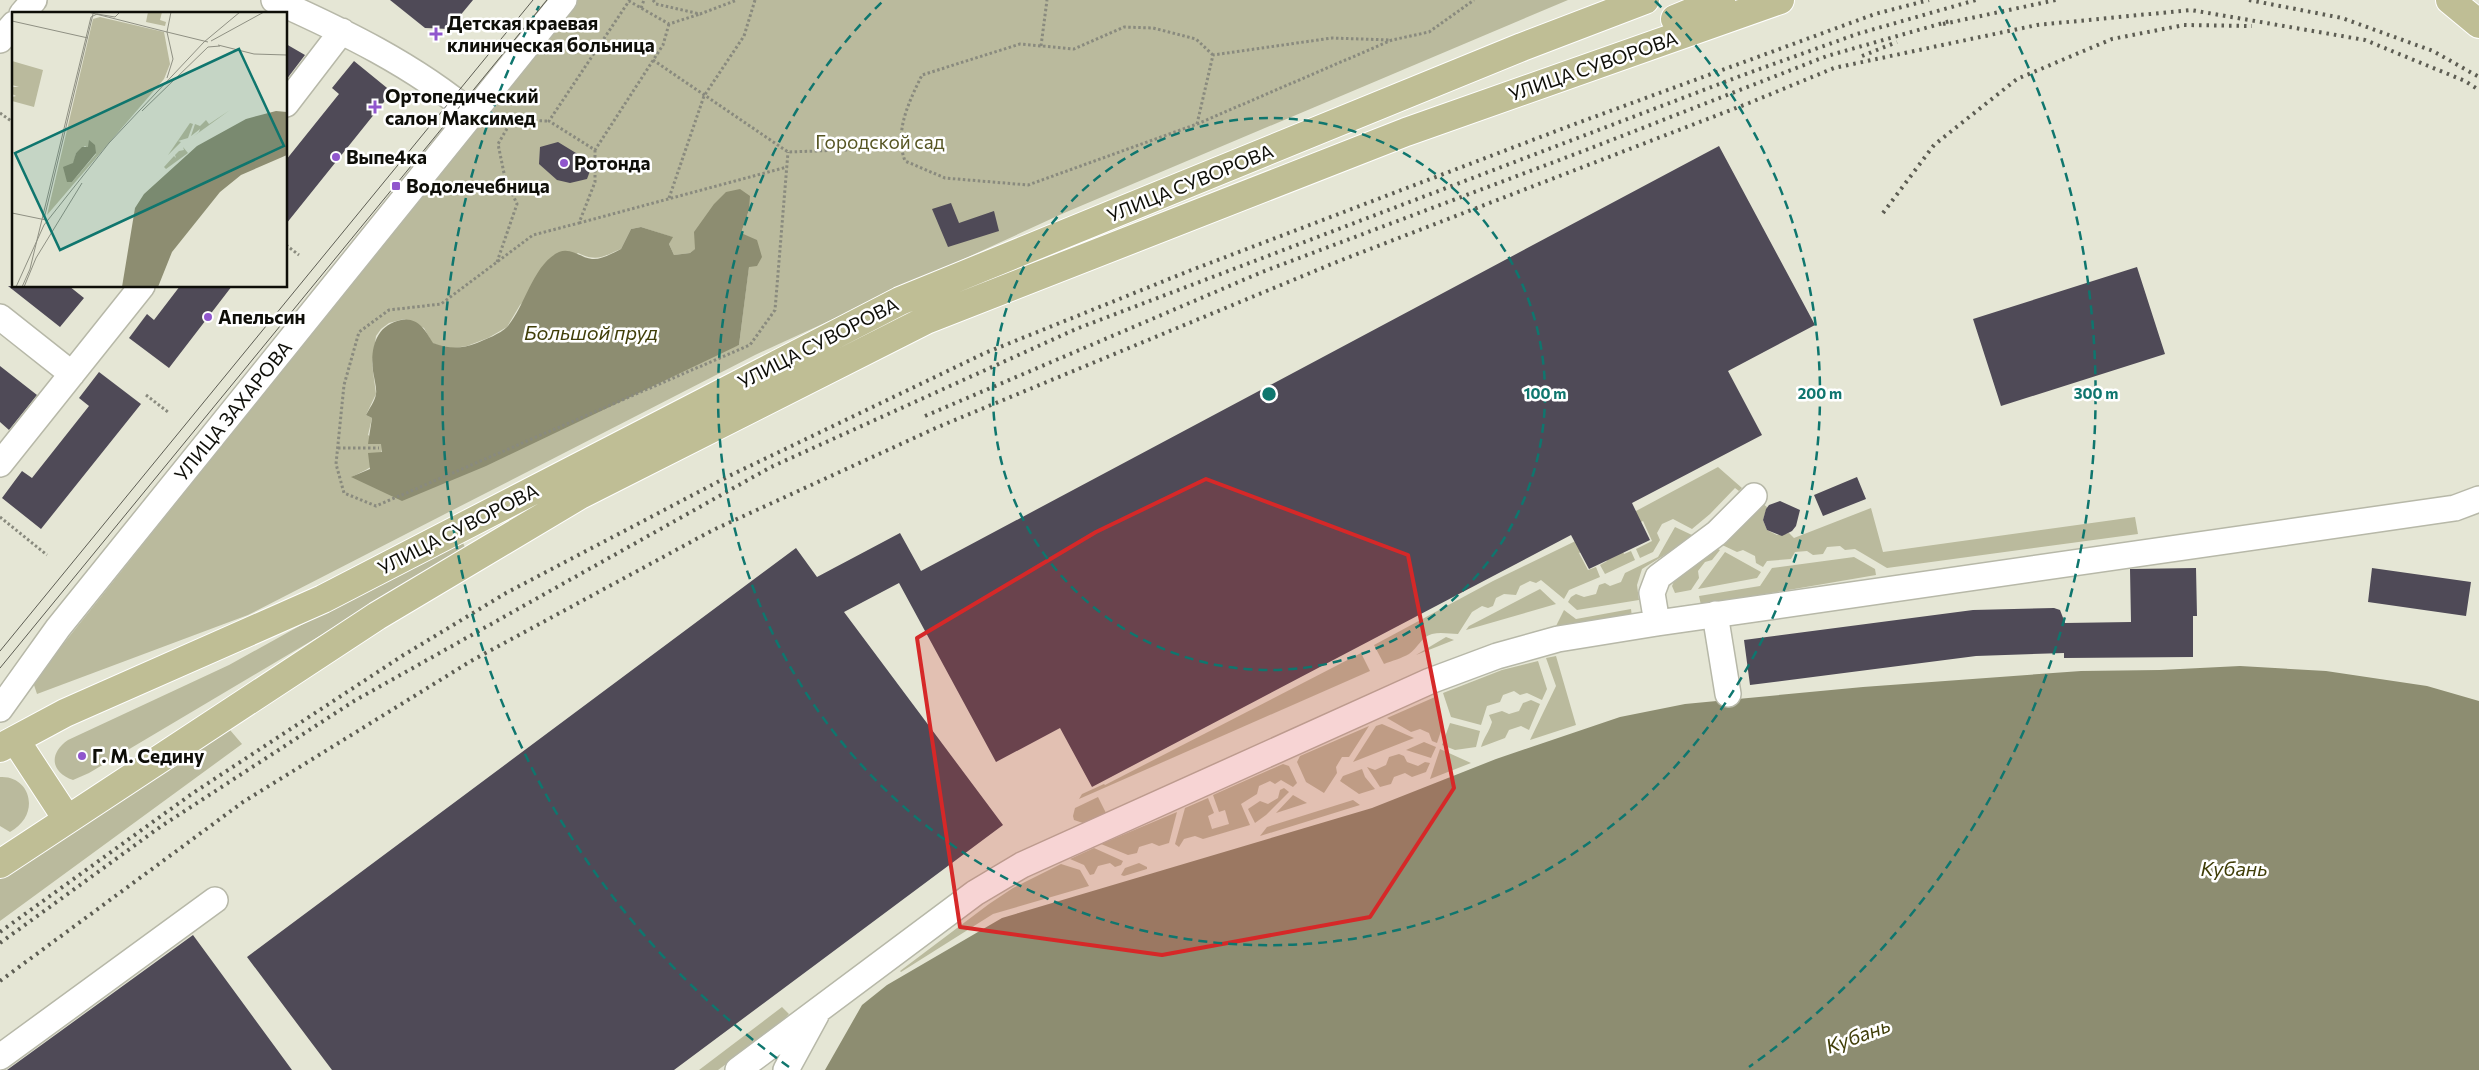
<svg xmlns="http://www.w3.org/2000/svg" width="2479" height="1070" font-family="Commissioner,sans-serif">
	<rect width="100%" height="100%" fill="#e5e6d5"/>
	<!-- green -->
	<path fill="#baba9d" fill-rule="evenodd" d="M577,0H1568L1064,213L755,355L248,615L37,694L33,682ZM749,210L741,233L749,266L739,345L352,477C367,469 383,465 382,444L368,435L372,418L366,415L376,394L372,364L376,336L381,329L389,323L404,319L424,328L432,343L448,349L467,346L488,338L507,327L520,305L578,253C597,262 602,257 621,249L631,229L641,227L672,237L669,244L674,255L690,253Z
		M1718,467L1742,488L1739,491L1735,488L1710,514L1692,529L1673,519L1662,524L1657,533L1660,540L1653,552L1640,558L1636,549L1652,541L1643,521L1615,534L1624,554L1631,551L1635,560L1605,574L1600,565L1607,561L1598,544L1579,553L1588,570L1596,567L1600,577L1569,590L1564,599L1541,580L1536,583L1530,581L1520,586L1516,595L1504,594L1496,598L1493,606L1488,608L1482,606L1472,612L1458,634C1450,634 1441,632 1432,634C1421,637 1418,648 1409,654C1402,658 1392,661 1384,664L1374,645L1493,581L1623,518Z
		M1758,500L1767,507L1763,520L1767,530L1777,535L1789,533L1794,538L1871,508L1883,552L2135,517L2138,534L1887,568L1855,549L1845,550L1840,546L1827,547L1823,554L1813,555L1807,551L1795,552L1791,559L1767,561L1763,567L1756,563L1755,556L1743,550L1737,552L1718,543L1756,512Z
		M1675,527L1692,535L1679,546L1642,569L1637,585L1639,600L1577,610L1568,602L1571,597L1576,594L1584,597L1596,594L1599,585L1605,583L1610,586L1621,582L1625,573L1658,557Z
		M463,543L466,549L89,773L73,780C50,772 49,753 68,740L229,665L339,604Z
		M1714,547L1720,550L1712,560L1705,562L1698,571L1699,578L1691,590L1675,593L1672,586L1676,577Z
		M1725,552L1761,572L1757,578L1698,589Z
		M1854,557L1875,569L1876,575L1701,605L1699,596L1760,586L1772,568Z
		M1540,589L1556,604L1466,630L1469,626Z
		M1631,609L1632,617L1555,628L1564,610L1576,619Z
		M1446,637L1454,640L1416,655Z
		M1361,653L1370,671L1079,799L1082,794L1104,784L1105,785Z
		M1556,656L1576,725L1530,740L1556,686L1546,658Z
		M1538,661L1547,689L1542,700L1527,693L1520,695L1514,691L1503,695L1500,702L1487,706L1481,725L1451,717L1443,693L1502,670Z
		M1435,697L1443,725L1437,743L1432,741L1429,733L1420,729L1411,732L1387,718Z
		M1531,700L1540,704L1529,730L1521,726L1509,730L1505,738L1481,747C1484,737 1489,732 1492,722L1489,715L1502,711L1509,714L1519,711L1523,703Z
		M1450,723L1480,731L1476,747L1455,750L1442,745Z
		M1382,724L1414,738L1353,762L1376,726Z
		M1369,726L1349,757H1342L1336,767L1337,773L1324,793L1306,782L1297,762L1300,756Z
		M230,730L242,744L0,921V878Z
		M1424,742L1436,747L1431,758L1406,750Z
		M1440,749L1471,763L1430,779Z
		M1399,754L1404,756L1407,762L1418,766L1425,762L1430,763L1426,772L1412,777L1405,773L1394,777L1391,784L1380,787L1367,767L1375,770L1386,765L1389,757Z
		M1283,764L1289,766L1297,783L1293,787L1281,780L1275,784L1270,781L1259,786L1257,794L1241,804L1250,825L1203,839L1195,836L1184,839L1179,847L1175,844L1185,808L1208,798L1214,813L1208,816L1212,829L1229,824L1225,810L1219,812L1213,795Z
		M1362,769L1365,777L1375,789L1359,794L1340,781L1343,776Z
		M0,777C30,775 42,814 10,832L0,826Z
		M1284,788L1289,792L1266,815L1255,823L1248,809L1260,801L1268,804L1278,798L1280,790Z
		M1293,795L1307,803L1276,813Z
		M1098,797L1107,815L1086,824L1074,820L1073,816L1075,808Z
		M1353,800L1360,805L1260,836L1267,827Z
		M1177,812L1169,843L1159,846L1152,843L1139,847L1137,853L1128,855L1101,844Z
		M1094,848L1123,861L1121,865L1115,867L1110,863L1098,866L1094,874L1090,875L1084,865L1070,859Z
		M1139,863L1147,867V869L1124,876L1121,875L1125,868Z
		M1061,864L1080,870L1089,886L993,914L901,972L900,971L989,904L1013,888Z
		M782,1007L789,1014L779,1025L718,1070H699Z"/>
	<!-- water -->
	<path fill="#8d8d71" d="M740,189L750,196L749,210L741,233L757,240L762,257L757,266L749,267L739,345L486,466L402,501L351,477L370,469L368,453L382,452L381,444H368L372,418L366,415C369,409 375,401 376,394C377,388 374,378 373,371C370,348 376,325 401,320C418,317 425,330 433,343C449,349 461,349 477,343C486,339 500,334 507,327C525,307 533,264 559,252C571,247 581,258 592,259C601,260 613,253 621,249L631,229L641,227L673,237L669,244L674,255L690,253L695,249L694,232L714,204L726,192Z
		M2240,666L2326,671L2427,686L2479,701V1070H825L862,1005L887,985L1002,918L1372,808L1496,759L1620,717L1685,704L1863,687L2081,671L2160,670Z"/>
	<!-- building -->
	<path fill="#4f4a57" d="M390,0H473L449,29L425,28Z
		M286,44L305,55L286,80Z
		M354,61L392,92L286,224V160L339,94L332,88Z
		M558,142L589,161L590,171L587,179L570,183L557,180L539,164L540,147Z
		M1719,146L1815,325L1728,371L1762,435L1632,503L1650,540L1589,569L1571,535L1092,787L1060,728L996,762L899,583L844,612L1003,825L674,1070H332L247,957L796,548L817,577L900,533L921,571Z
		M951,203L959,223L994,211L999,231L948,247L932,209Z
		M2137,267L2165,354L2001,406L1973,319Z
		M8,286H69L84,298L60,327Z
		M180,286H232L169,368L129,338L147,314L154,320Z
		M0,366L37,395L9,430L0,422Z
		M99,372L141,404L41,529L2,498L22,471L32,478L89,406L79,398Z
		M1857,477L1866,499L1823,516L1814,495Z
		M1780,501L1800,510L1796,526L1792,531L1782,536L1767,530L1763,520L1766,509L1769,505Z
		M2196,568L2197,616H2193V657L2064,658V653L1976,656L1750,685L1744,640L1973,610L2054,608L2060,610L2065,623L2131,622L2130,569Z
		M2372,568L2471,582L2466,616L2368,602Z
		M193,935L292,1070H7Z"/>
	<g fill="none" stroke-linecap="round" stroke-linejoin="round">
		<defs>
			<path id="minor" d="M274,0C343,31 414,65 473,115
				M22,14L34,0
				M0,40L14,24
				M286,104L342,31
				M0,317L72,374
				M0,464L142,286
				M1715,614L1728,694
				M1657,623L1652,593L1658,577L1717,533L1754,496
				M0,709L58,628L564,0
				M0,1057L215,900
				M738,1070L975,893L1022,865L1430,681L1497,656L1558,639L1657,623L2455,508L2479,499
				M786,1070L816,1015"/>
			<path id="major" d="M2450,0L2479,24
				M1675,19L1721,0
				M16,741L67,819
				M0,748L65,713L323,599L900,301L1522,47L1645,0
				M0,864L377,616L580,495L926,320L1406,132L1780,0"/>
		</defs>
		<!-- minor casing -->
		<use href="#minor" stroke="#b7b8a8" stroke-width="28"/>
		<!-- major casing -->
		<use href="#major" stroke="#fff" stroke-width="30"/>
		<!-- path -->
		<path stroke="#898a7e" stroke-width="3" stroke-dasharray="2.5 2.5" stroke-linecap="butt" d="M653,0L656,4L700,14L737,0
			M641,8L644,0
			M669,24L663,45L595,150L549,121L629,1L669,24L700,14
			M1041,46L1047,0
			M1213,55L1196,39L1153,28L1124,27L1074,49L1020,44L922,75C909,102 894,131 905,161L945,178L1028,185L1197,124L1392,40L1429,32L1474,0
			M653,60L788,152L900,148
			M0,113L14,123
			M1197,124L1213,55L1332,38L1390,40
			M595,150V182L579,223L533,235L441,304L389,310L359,332L344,385L336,464L344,493L376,506L750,345L775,310L788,152
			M669,198L704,96L744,36L755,0
			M579,223L787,167
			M286,245L299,255
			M497,262L517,204L505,178L498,144L512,120L549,121
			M146,395L168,412
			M338,448H379
			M0,517L47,555"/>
		<!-- minor -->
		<use href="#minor" stroke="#fff" stroke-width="25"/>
		<!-- major -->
		<use href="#major" stroke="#bfbe95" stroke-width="28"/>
		<!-- tram -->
		<path stroke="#5d5d53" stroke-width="1" d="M0,651L533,0
			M0,668L547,0"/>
		<!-- rail -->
		<path stroke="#5d5d53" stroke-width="4" stroke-dasharray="2.5 5" stroke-linecap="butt" d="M2249,0L2342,18L2433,51L2479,77
			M1943,24L2056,0
			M1862,56L1897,42
			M1883,213L1934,145L2017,79L2112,39L2184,25L2252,26
			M925,416L1262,272L1586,150L1827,56L1950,21
			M0,932L193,793L402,656L506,593L729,476L985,353L1189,271L1572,125L1875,14L1929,0
			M0,943L160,827L354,701L771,467L1076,329L1743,75L1857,34L1976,0
			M0,981L243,802L471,661L713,530L938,427L1339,261L1749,103L1834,68L2037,25L2191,10L2365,40L2465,81L2479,90"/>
	</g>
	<!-- marked area -->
	<path fill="#d62828" fill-opacity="0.2" stroke="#d62828" stroke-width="4" stroke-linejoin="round" d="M1206,479L1408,555L1454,788L1370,917L1162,955L960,927L917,638L1096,532Z"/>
	<!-- distance rings -->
	<g fill="none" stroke="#0f766e" stroke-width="2.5" stroke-dasharray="9 6">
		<circle cx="1269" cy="394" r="276"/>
		<path d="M1655 1A551 551 0 1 1 883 1"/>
		<path d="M789 1067A827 827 0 0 1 539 6M1999 6A827 827 0 0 1 1749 1067"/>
	</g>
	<!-- markers -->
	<g fill="#9056cd" stroke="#fff" stroke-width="2">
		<path d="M433.5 26.5h5v5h5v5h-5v5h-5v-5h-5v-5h5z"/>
		<path d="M372.5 99.5h5v5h5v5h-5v5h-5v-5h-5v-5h5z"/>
		<circle cx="336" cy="157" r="5"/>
		<circle cx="564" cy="163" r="5"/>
		<rect x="391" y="181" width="10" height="10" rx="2.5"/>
		<circle cx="208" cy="317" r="5"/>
		<circle cx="82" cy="756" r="5"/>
	</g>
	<g text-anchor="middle" stroke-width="5" stroke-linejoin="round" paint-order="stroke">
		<!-- poi labels -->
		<g font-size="19" font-weight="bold" fill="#0e0e08" stroke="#fff" text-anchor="start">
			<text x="447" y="30">Детская краевая<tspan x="447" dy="22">клиническая больница</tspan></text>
			<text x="385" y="103">Ортопедический<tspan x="385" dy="22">салон Максимед</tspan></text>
			<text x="346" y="164">Выпе4ка</text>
			<text x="574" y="170">Ротонда</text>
			<text x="406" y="193">Водолечебница</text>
			<text x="218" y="324">Апельсин</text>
			<text x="92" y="763">Г. М. Седину</text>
		</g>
		<!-- street labels -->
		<g font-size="19" fill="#0e0e08" stroke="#fff">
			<text transform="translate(1593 66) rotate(-19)" y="7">УЛИЦА СУВОРОВА</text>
			<text transform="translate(1190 183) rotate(-22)" y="7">УЛИЦА СУВОРОВА</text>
			<text transform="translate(818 343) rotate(-27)" y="7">УЛИЦА СУВОРОВА</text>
			<text transform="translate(233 411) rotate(-51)" y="7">УЛИЦА ЗАХАРОВА</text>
			<text transform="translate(458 529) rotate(-27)" y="7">УЛИЦА СУВОРОВА</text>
		</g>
		<!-- park labels -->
		<g font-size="19" fill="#575624" stroke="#fff">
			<text x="880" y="149">Городской сад</text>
		</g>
		<!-- water labels -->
		<g font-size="20" font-style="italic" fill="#403e08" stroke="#fff">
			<text x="591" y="340">Большой пруд</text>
			<text x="2234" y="876">Кубань</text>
			<text transform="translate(1858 1036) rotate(-20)" y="7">Кубань</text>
		</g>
	</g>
	<!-- overview -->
	<g transform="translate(12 12)">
		<rect width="275" height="275" fill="#e5e6d5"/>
		<path d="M136,0H150L148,8L154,10L153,14L134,10ZM88,5L152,20L158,52L152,67L35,203L81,7ZM73,134L84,142L60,170L53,161L62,150L64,141ZM0,49L31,58L22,95L0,89V85L4,84L0,82V75H7L0,73ZM218,98L182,124L187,120L188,117L179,124L183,112L188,114L194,108L197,112ZM178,111L181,112L176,126L166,129L169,130L156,143ZM171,135L176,141L154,157L152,155L162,144L164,146L163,143L167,139L172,138Z" fill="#baba9d" fill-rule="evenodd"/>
		<path d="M264,99L275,100V143L229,163L208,180L160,240L146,275H110L123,196L132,182L185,134L234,107ZM77,128L83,133L84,141L60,170H55L51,155L61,151L64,141L70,135H76Z" fill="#8d8d71"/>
		<path fill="none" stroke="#8f9083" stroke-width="1" d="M76,0L155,20M0,9L76,26M155,20L196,30M199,29L252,0M206,33L242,42L275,43M155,66L161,47L155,20L159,0M130,99L196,35L208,34M0,201L34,208M32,207L81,2M4,275L32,213L97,131L192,30L228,0M10,275L18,257L79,5L85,2L103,5L108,0M12,275L24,246L70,171"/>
		<path fill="#0f766e" fill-opacity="0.15" stroke="#0f766e" stroke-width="2.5" d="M227,37L272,134L48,238L3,141Z"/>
		<rect width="275" height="275" fill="none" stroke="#0e0e08" stroke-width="2.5"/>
	</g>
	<circle cx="1269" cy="394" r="8" fill="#0f766e" stroke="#fff" stroke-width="2.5"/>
	<g font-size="15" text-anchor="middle" font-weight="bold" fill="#0f766e" stroke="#fff" stroke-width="5" stroke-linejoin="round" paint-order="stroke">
		<text x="1545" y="399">100 m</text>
		<text x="1820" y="399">200 m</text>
		<text x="2096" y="399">300 m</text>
	</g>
</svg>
